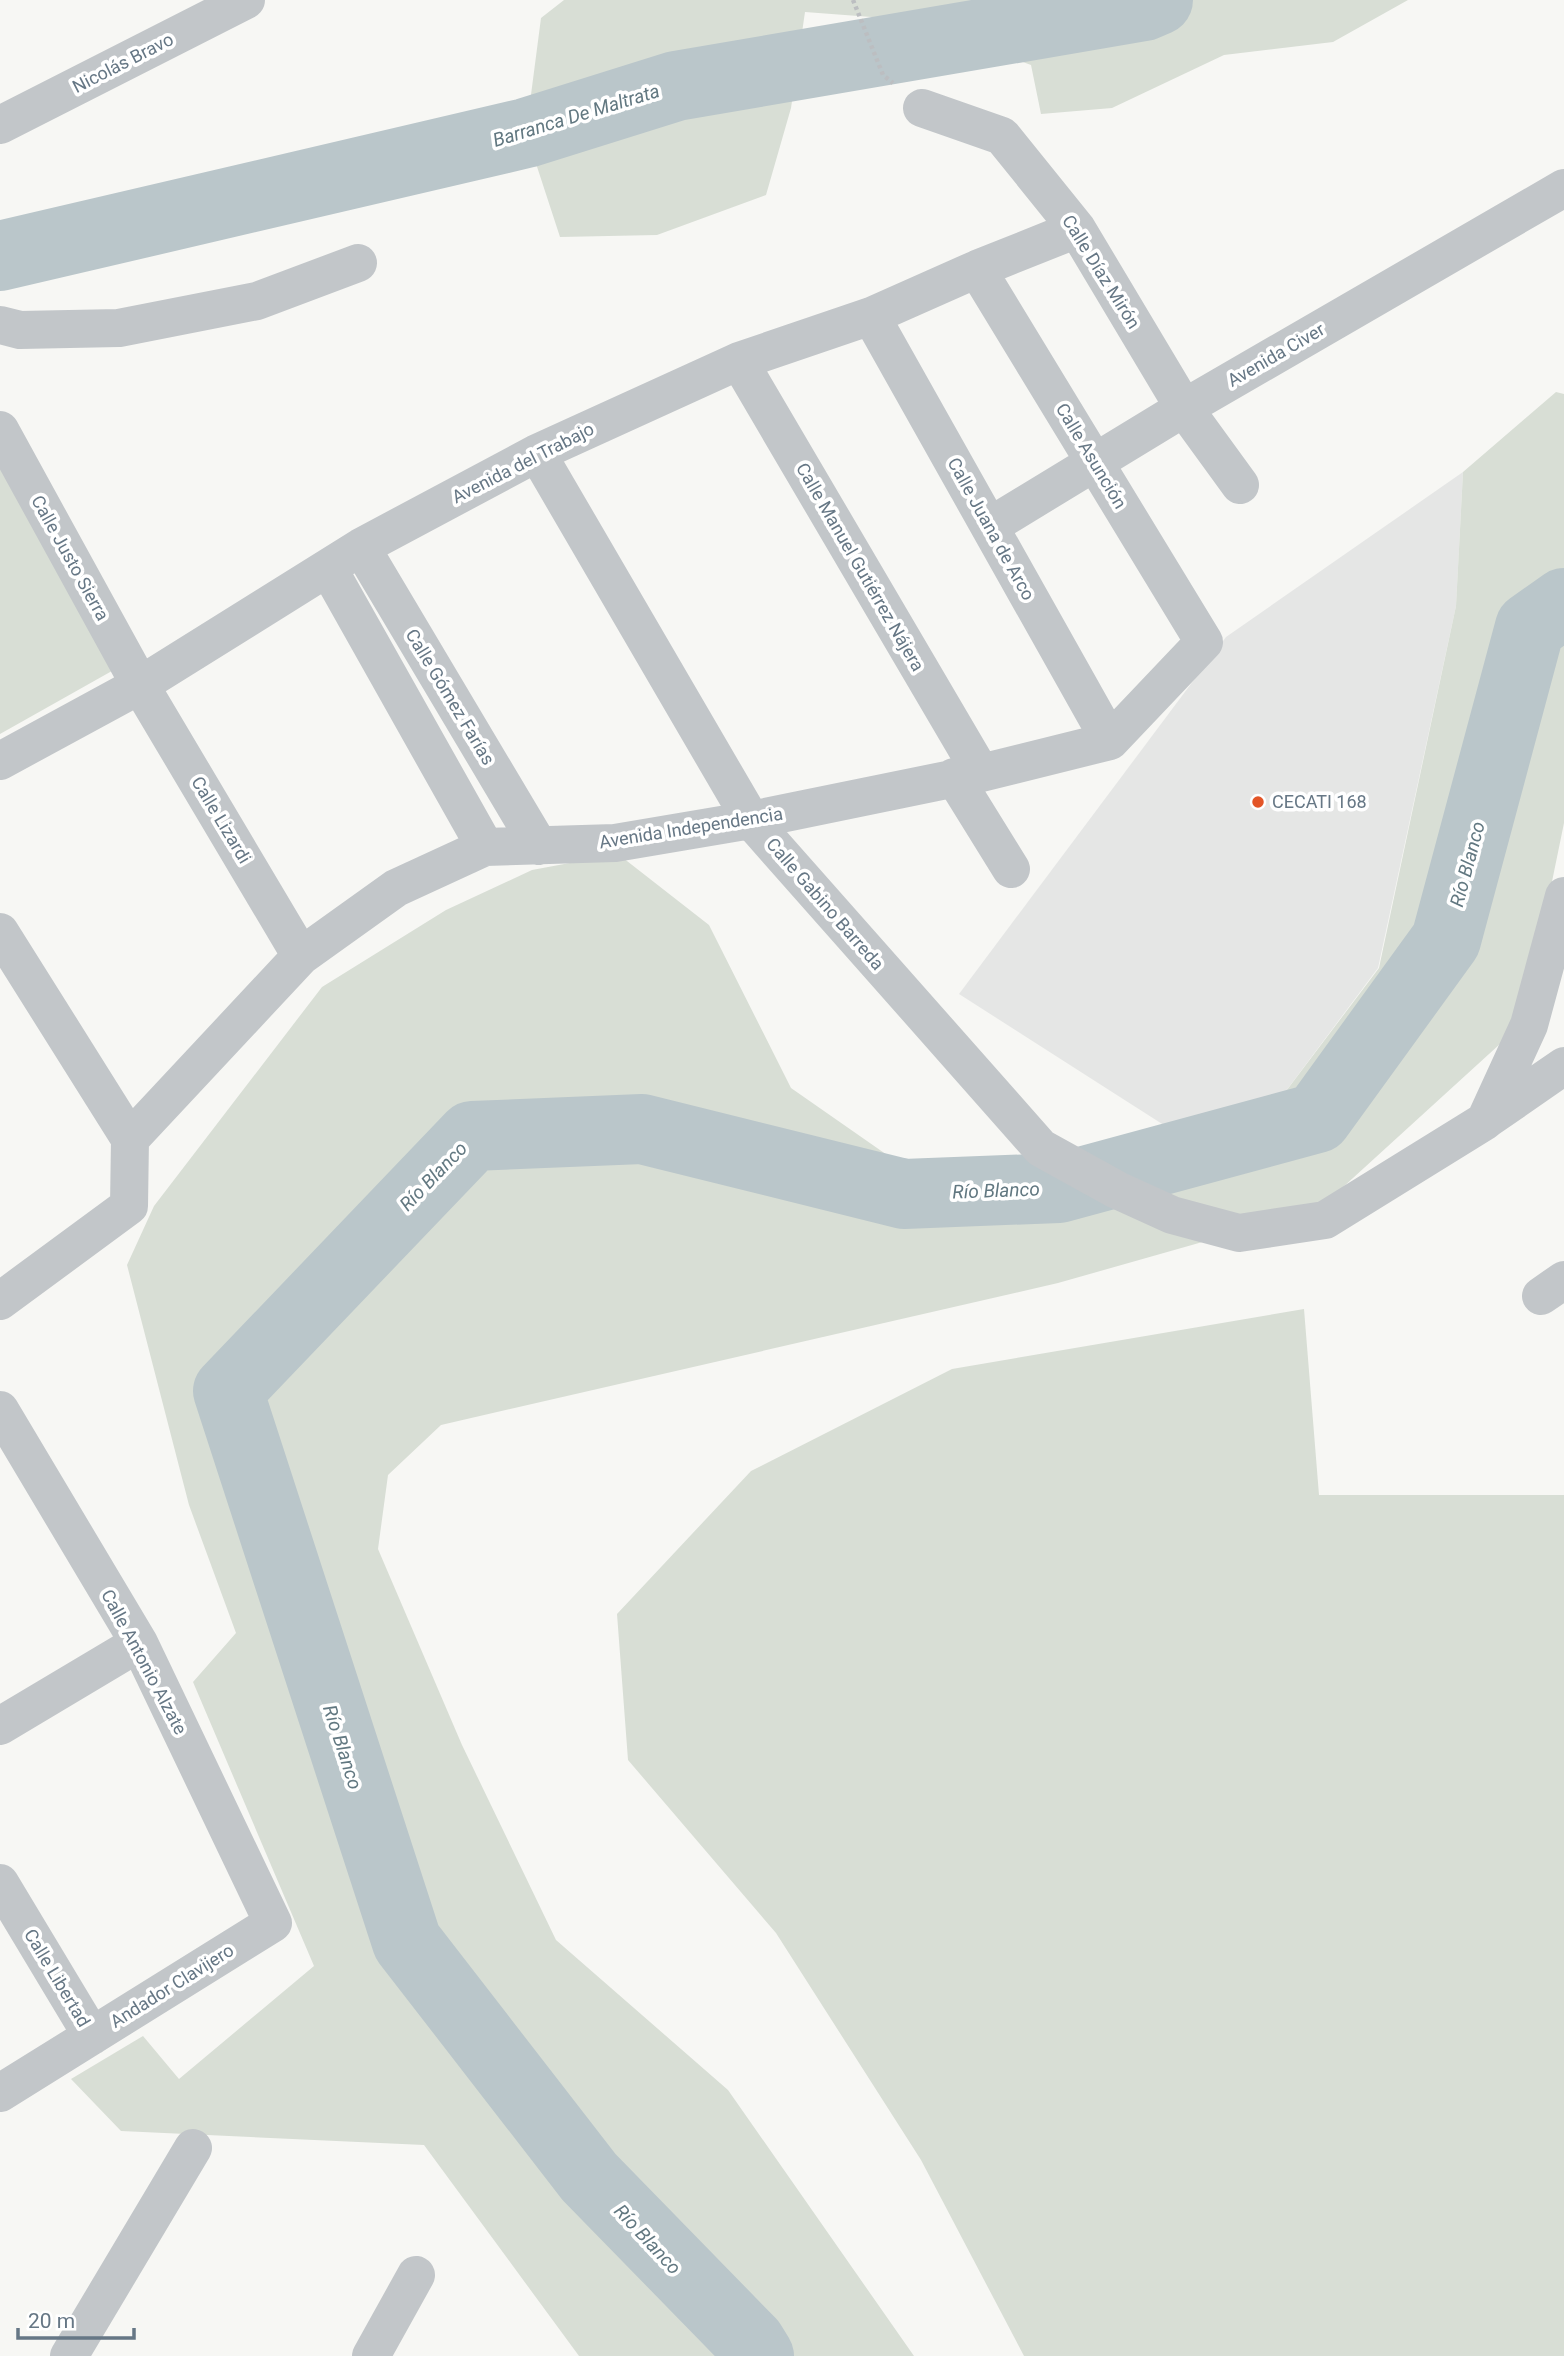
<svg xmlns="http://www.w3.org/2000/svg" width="1564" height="2356" font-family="Roboto,sans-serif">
	<rect width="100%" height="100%" fill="#f7f7f4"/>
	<!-- built -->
	<path fill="#e5e6e5" d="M1463,472L1456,606L1378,968L1271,1111L1195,1145L959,994L1226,637Z"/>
	<!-- green -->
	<path fill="#d8ded5" d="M564,0H1408L1333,42L1224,55L1112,108L1041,114L1031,65L911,20L805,12L791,108L766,195L657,235L560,237L526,133L541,18Z
		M1556,392L1564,394V823L1523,1023L1319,1209L1058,1283L441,1425L388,1475L378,1549L462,1745L556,1940L728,2090L914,2356H579L424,2145L121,2131L71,2079L143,2036L179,2079L314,1966L193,1682L236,1633L189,1505L127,1265L154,1206L322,987L446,910L532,870L618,854L709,925L791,1088L900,1164L1137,1169L1271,1111L1379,968L1456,606L1463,472Z
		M0,460L119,667L0,734Z
		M1304,1309L1319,1495H1564V2356H1024L921,2160L776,1933L628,1760L617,1614L751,1471L952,1369Z"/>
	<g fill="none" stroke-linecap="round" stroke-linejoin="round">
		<!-- river -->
		<path stroke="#bac6ca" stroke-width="70" d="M0,256L526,133L676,86L1144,6L1158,0
			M759,2356L751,2343L589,2177L407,1942L228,1391L472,1136L642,1129L904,1194L1059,1188L1317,1118L1446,940L1530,627L1564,603"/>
		<!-- path -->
		<path stroke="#bcbec1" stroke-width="4.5" stroke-dasharray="3.5 3.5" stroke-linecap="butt" d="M853,0L883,75L893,83"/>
		<!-- minor -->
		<path stroke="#c2c6c9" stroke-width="38" d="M922,108L1002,136L1077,229L1184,408L1240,485
			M0,125L246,0
			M871,316L1110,741
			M0,325L20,330L119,328L257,301L358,263
			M739,361L981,773
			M0,430L140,685L301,956
			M537,453L751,820L1041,1148L1117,1190L1172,1215L1239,1233L1325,1220L1485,1121L1529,1025L1564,896
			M990,526L1184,408L1564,188
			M361,547L539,846
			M328,568L485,847
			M0,761L140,685L361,547L537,453L739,361L871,316L977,269L1077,229
			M954,777L1011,869
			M0,932L130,1139
			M1486,1120L1564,1066
			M1541,1296L1564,1280
			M0,1301L129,1206L130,1139L301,956L396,888L485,847L615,843L751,820L981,773L1110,741L1204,642L977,269
			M0,1410L139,1643L273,1923L0,2093
			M0,1726L139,1643
			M0,1883L92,2036
			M69,2356L193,2148
			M371,2356L416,2275"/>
	</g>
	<!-- markers -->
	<circle fill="#e35527" stroke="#fff" stroke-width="2.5" cx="1258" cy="802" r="7"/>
	<g text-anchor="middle" stroke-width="7" stroke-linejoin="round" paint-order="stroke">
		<!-- street labels -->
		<g font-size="18" fill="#667785" stroke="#fff">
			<text transform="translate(123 63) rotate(-27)" y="6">Nicolás Bravo</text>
			<text transform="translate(1101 272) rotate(58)" y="6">Calle Díaz Mirón</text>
			<text transform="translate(1276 355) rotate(-30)" y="6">Avenida Civer</text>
			<text transform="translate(1091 456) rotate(59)" y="6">Calle Asunción</text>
			<text transform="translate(523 463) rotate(-27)" y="6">Avenida del Trabajo</text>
			<text transform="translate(991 529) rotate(61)" y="6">Calle Juana de Arco</text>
			<text transform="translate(70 558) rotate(61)" y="6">Calle Justo Sierra</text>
			<text transform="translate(860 567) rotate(60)" y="6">Calle Manuel Gutiérrez Nájera</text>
			<text transform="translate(450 697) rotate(59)" y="6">Calle Gómez Farías</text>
			<text transform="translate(221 820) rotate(59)" y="6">Calle Lizardi</text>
			<text transform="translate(691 828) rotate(-9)" y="6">Avenida Independencia</text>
			<text transform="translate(825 904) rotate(49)" y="6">Calle Gabino Barreda</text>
			<text transform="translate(144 1662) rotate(62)" y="6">Calle Antonio Alzate</text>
			<text transform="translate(57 1978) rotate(59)" y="6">Calle Libertad</text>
			<text transform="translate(172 1986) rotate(-32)" y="6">Andador Clavijero</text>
		</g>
		<!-- poi labels -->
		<g font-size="18" fill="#667785" stroke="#fff" text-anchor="start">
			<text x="1272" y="808">CECATI 168</text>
		</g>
		<!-- water labels -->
		<g font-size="19" font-style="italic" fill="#627881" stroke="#fff">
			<text transform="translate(576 115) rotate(-17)" y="7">Barranca De Maltrata</text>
			<text transform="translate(1467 864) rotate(-75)" y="7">Río Blanco</text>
			<text transform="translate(433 1176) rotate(-46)" y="7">Río Blanco</text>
			<text transform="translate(996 1190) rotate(-2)" y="7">Río Blanco</text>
			<text transform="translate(343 1747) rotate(72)" y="7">Río Blanco</text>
			<text transform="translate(648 2239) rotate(47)" y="7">Río Blanco</text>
		</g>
	</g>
	<!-- scale -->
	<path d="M18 2328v10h116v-10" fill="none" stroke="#667785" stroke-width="3.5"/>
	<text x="28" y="2328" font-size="21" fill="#667785" stroke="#ffffff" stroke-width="5" paint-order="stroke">20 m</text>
</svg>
